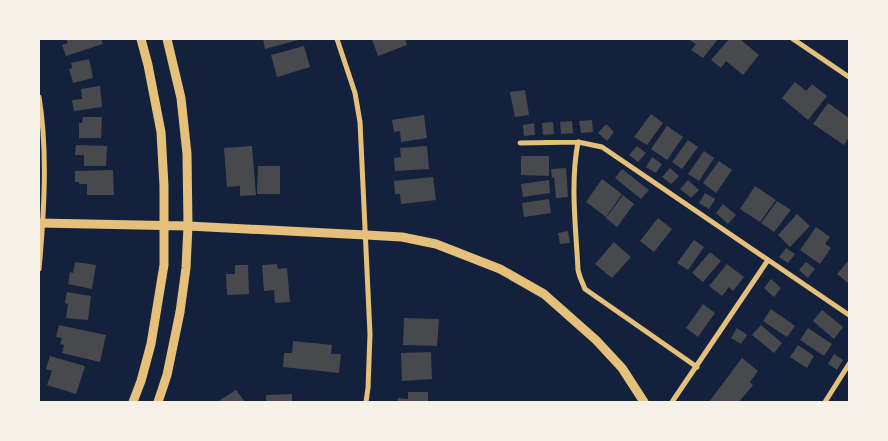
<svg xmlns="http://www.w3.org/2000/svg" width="888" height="441" font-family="Raleway,sans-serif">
	<rect width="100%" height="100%" fill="#14213d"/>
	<!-- building -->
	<path fill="#48494c" d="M66,39H101L103,44L66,56L62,45L68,43Z
		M263,39H302L265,49Z
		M372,39H405L407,45L378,56Z
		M688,39H718L703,58L691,50L696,44Z
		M729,39H740L759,55L743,75L726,61L721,68L711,60Z
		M304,46L310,67L277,77L271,55Z
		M89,59L93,78L73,83L69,69L72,68L71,63Z
		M795,82L806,91L812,84L827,96L808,120L782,98Z
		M100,86L102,107L74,111L72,100L82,99L81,89Z
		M525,90L529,115L515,117L510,92Z
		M828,103L849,118V137L844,145L813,124Z
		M651,114L663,123L647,145L634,137Z
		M424,115L427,138L401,142L400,131L394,132L392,120Z
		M83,117H102L101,138H79V123H82Z
		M592,120L593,132L581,133L579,121Z
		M572,121L573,133L561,134L560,122Z
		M553,122L554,134L543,135L542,123Z
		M534,123L535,135L524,136L523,125Z
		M606,124L614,132L607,141L598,133Z
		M667,126L683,137L667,160L651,149Z
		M688,140L698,147L682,169L672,162Z
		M76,145L107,146L106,166H84V155H75Z
		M252,146L256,195L240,196V186L227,187L224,148Z
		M427,146L429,169L395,171L394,158L401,157L400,148Z
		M637,146L646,153L638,162L629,155Z
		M704,151L714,158L699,181L688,174Z
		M521,156H549V176L521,175Z
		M652,157L662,164L656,173L646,167Z
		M719,161L732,170L716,193L703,183Z
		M258,166H280V194H257Z
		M566,168L568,197L556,198L554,177L552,178L551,169Z
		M670,168L679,176L671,184L662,177Z
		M622,169L649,190L641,199L615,178Z
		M113,170L114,195H87V184H79V182H75V171Z
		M433,177L436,200L401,204L400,194H395L394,181Z
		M602,179L622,194L606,217L586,202Z
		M549,180L550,193L523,197L521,184Z
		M688,180L699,190L691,198L680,189Z
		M755,186L776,200L760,222L740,209Z
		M705,193L715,199L709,209L699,203Z
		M623,195L634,204L617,227L606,218Z
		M549,199L551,213L524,217L522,203Z
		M777,201L791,210L774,232L761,223Z
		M723,204L736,215L728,224L716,213Z
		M797,214L810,226L790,247L778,235Z
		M658,218L672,229L654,252L640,241Z
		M816,227L830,237L825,244L831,248L820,264L800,250Z
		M568,231L570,243L560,244L558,233Z
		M694,240L704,247L688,270L677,263Z
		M614,242L631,257L612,278L595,264Z
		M786,248L795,254L788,263L779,257Z
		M710,252L721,261L703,282L692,273Z
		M849,260V282L848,283L837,274Z
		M75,262L96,265L92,289L68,284L70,272L73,273Z
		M806,262L815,269L808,278L799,270Z
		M277,264L278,269L287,268L290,302L275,303L274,290L264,291L262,265Z
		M727,264L744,277L733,291L729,287L722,296L709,286Z
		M235,265H248L249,294L227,295L226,274H235Z
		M771,279L781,288L774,297L764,288Z
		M67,292L91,296L88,320L66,318L68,304L65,303Z
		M703,304L715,313L698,337L686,328Z
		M771,309L795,326L787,337L763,321Z
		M822,310L843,327L834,339L813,321Z
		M404,318L439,319L437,346L403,345Z
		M59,325L106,335L100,362L62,353L64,345L60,344L62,338L56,337Z
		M761,325L782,343L774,353L752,335Z
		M737,328L747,335L741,344L731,338Z
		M808,328L832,344L824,356L800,340Z
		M293,341L332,345L331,354H341L339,373L283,367L284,353H292Z
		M798,345L814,356L807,368L790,357Z
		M431,352L432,379L402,381L401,353Z
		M834,354L843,360L837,370L828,364Z
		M50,356L85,366L76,394L47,385L52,371L46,369Z
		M742,358L758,371L750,382L753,385L739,402H709Z
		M236,390L245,402H217Z
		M408,392H428V402H398V398L408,399Z
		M292,394V402H266V395Z"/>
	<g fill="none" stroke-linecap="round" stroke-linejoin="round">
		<!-- minor -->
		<path stroke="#e5c07b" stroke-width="5" d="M337,39L355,93L360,122L370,334L368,388L366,402
			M793,39L849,77
			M39,97C48,151 44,215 39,269
			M578,142C570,184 576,228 578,270L580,277L585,289L697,367
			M520,143L578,142L602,147L849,315
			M672,402L768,260
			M825,402L849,364"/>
		<!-- tertiary -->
		<path stroke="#e5c07b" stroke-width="9" d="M39,223L188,226L366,235L402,237L436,244L500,269L544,294L596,340L622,368L644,402
			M133,402L141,381L151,344L164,265V186L161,132L148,65L141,39
			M158,402L167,375L180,312L186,268L188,226L187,154L181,98L167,39"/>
	</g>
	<!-- border -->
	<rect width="888" height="441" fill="none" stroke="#f6f1e7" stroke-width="80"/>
</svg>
